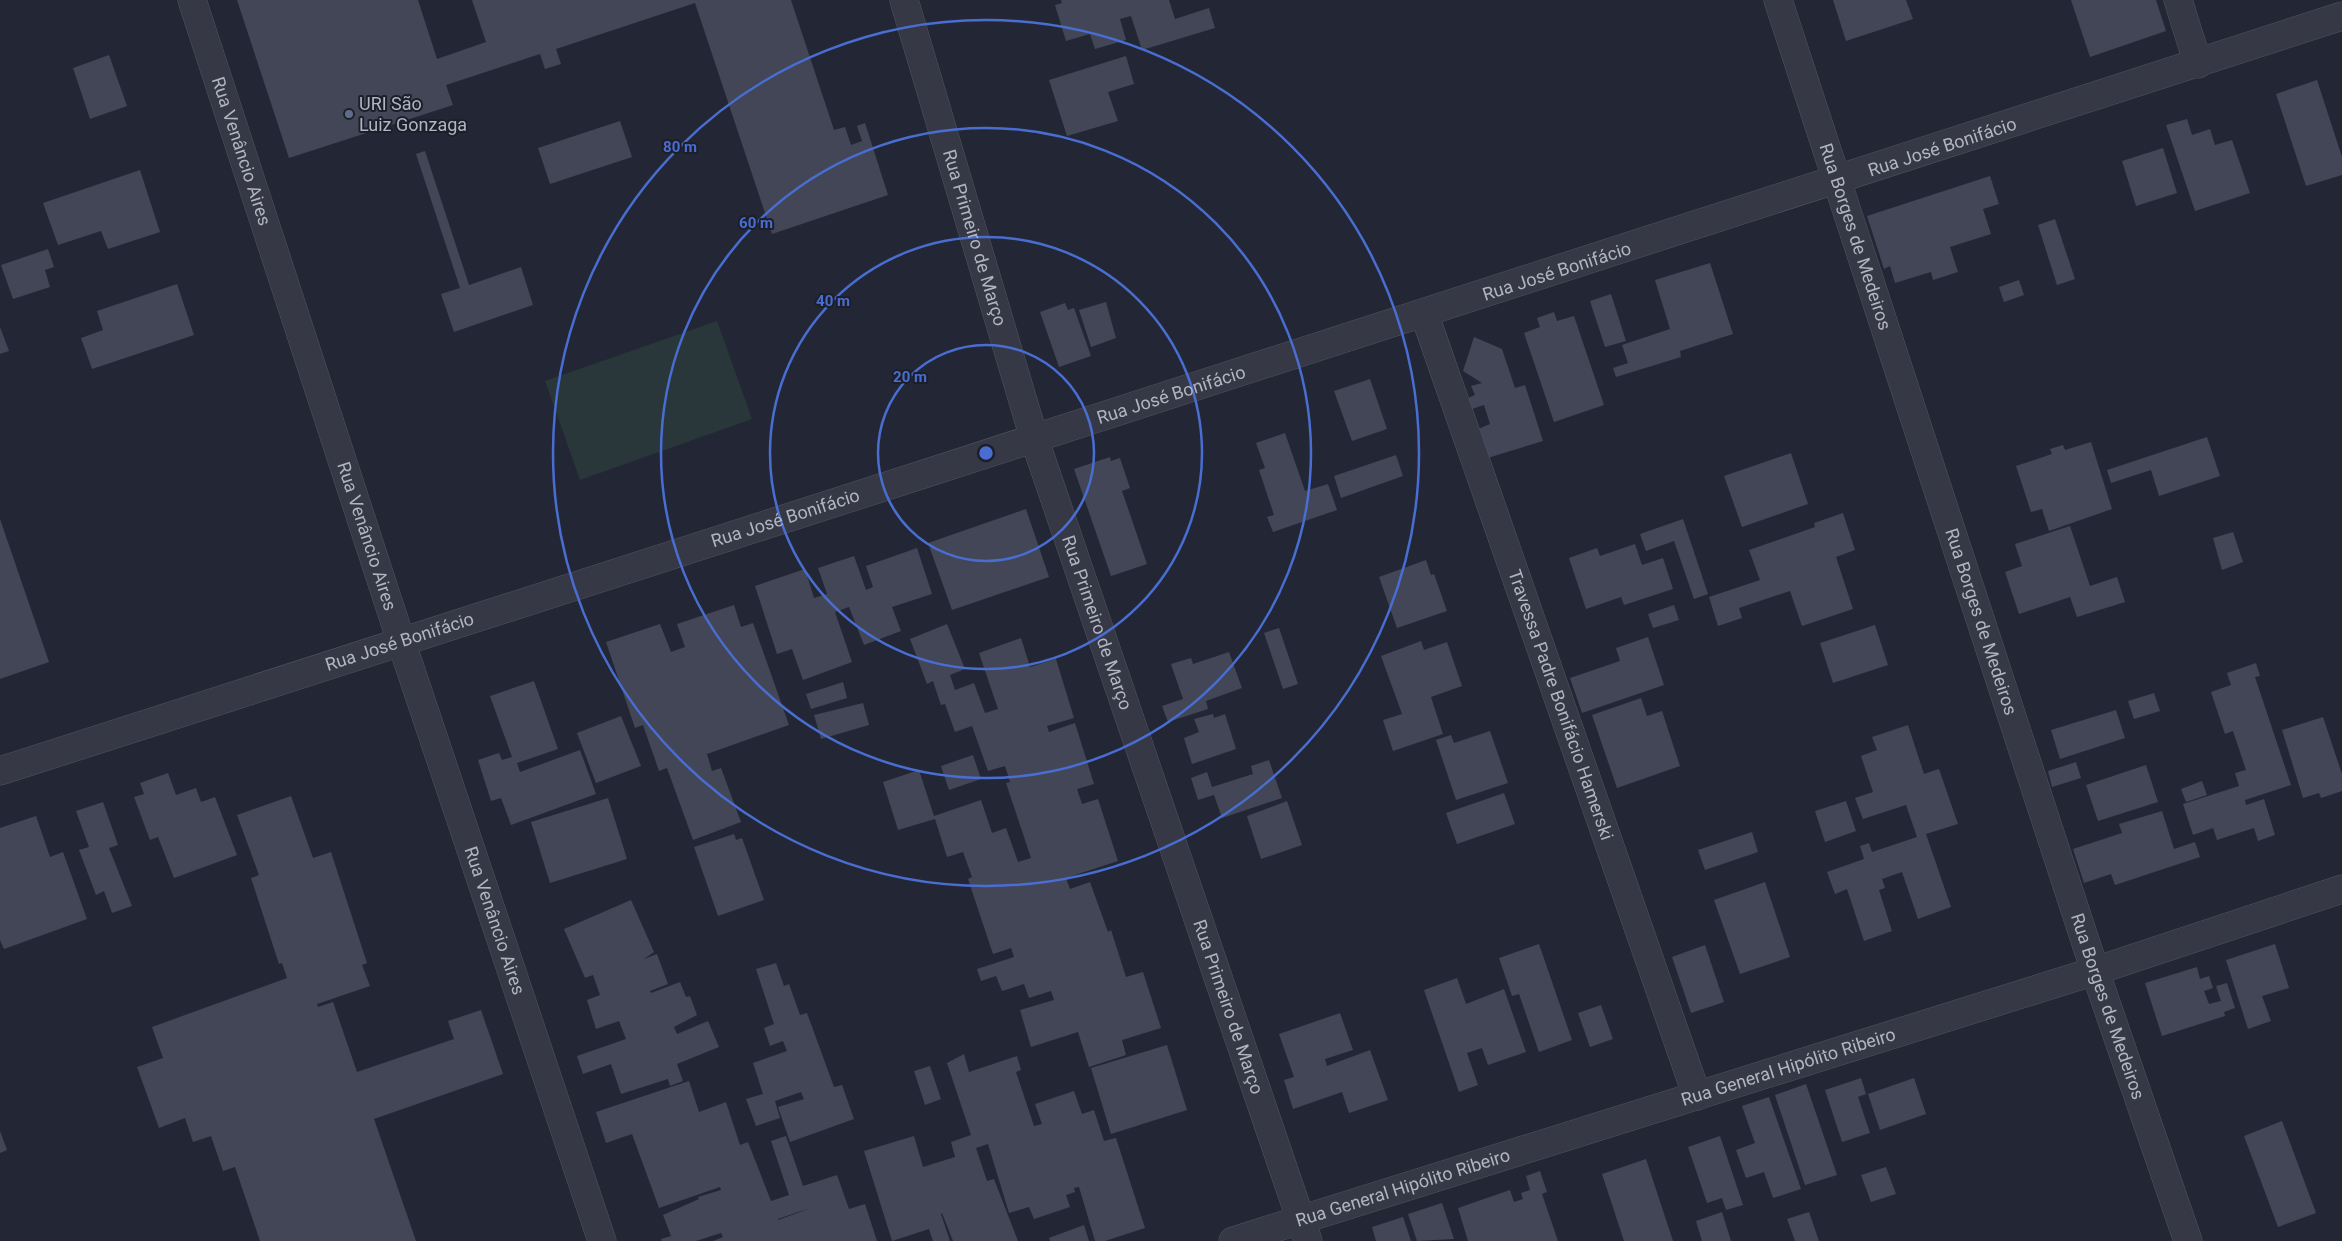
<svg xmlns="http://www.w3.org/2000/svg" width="2342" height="1241" font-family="Roboto,sans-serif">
	<rect width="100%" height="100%" fill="#232735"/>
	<!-- green -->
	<path fill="#29363a" d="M717,321L752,419L580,480L545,381Z"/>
	<!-- building -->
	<path fill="#424656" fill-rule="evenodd" d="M237,0H418L437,59L486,42L472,0H791L834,130L845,127L851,145L862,141L857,126L865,123L888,195L772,234L695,3L556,49L561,64L545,69L540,54L446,85L453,105L289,158Z
		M1061,0H1169L1175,19L1209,8L1215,28L1142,50L1131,16L1120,19L1126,40L1095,49L1090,34L1066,41L1055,5L1062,3Z
		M1833,0H1906L1913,19L1846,41Z
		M2071,0H2156L2166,31L2090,57Z
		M109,55L127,106L90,119L73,68Z
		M1126,56L1134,84L1108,92L1118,121L1067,136L1049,80Z
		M2317,80L2342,157V175L2306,186L2276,94Z
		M2187,119L2192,135L2210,129L2215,145L2232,140L2250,193L2195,211L2166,125Z
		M620,121L632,157L550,184L538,148Z
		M2163,148L2177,193L2136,206L2122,161Z
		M425,151L469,285L521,267L533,305L454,332L441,294L460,288L416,154Z
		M140,170L160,232L108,249L101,231L58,245L43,203Z
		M1990,176L1999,204L1983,209L1991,234L1950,247L1958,272L1933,280L1931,272L1895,283L1890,266L1884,269L1867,216Z
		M2055,219L2075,279L2057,285L2038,225Z
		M48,249L54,267L45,270L50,287L13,299L1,265Z
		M1710,263L1733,334L1680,351L1681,357L1616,377L1613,368L1628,363L1622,345L1670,329L1655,280Z
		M2019,280L2024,295L2004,302L1999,287Z
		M177,284L194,335L92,369L81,338L103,330L97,311Z
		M1611,294L1626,341L1605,347L1590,301Z
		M1106,302L1116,338L1091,347L1079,310Z
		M1065,303L1068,310L1074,308L1091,356L1059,367L1040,312Z
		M1554,312L1557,321L1574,316L1604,405L1554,422L1524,333L1540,327L1537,318Z
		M0,327L9,351L0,354Z
		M1474,337L1502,349L1515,388L1525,385L1543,441L1481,460L1471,432L1490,424L1484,405L1472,409L1468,398L1475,395L1471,386L1482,383L1463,371Z
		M1370,379L1387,429L1352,441L1334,391Z
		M1285,433L1305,491L1328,484L1337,510L1273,532L1267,517L1274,515L1259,470L1265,468L1256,443Z
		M2207,437L2220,476L2159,496L2151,470L2111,483L2107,470Z
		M2091,442L2112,509L2049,531L2042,509L2031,512L2016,466L2052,454L2050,449L2063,445L2065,450Z
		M1791,453L1808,504L1742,527L1724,476Z
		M1396,455L1403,476L1341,498L1334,476Z
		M1110,457L1111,461L1120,458L1130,488L1122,491L1147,564L1111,576L1074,469Z
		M1026,509L1049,577L952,610L928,543Z
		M1843,513L1855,550L1836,557L1853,609L1802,626L1790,591L1739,608L1742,618L1718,626L1709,597L1760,580L1749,550L1815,527L1814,523Z
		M0,519L49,662L0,679Z
		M1683,519L1708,594L1694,599L1674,541L1646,551L1640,534Z
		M2070,526L2090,586L2117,577L2125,602L2077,617L2070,597L2019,614L2005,572L2022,566L2015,544Z
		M2233,532L2243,562L2222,570L2213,538Z
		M1635,544L1642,565L1663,558L1673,589L1624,605L1621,597L1586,609L1569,558L1597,548L1600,556Z
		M917,548L932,594L892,607L901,631L864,645L849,607L835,612L852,662L803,680L792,649L777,654L755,586L805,569L814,598L827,594L818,568L854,556L866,590L873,587L866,566Z
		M1426,560L1431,575L1434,574L1447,611L1397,628L1379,577Z
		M734,605L741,627L753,623L789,725L707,754L712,771L721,768L741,822L693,840L667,768L659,771L643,725L635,728L606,642L660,624L671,652L685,647L677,624Z
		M1674,605L1679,620L1653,628L1648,614Z
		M947,624L965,669L950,675L955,690L974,683L985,713L998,709L979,653L1021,638L1030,667L1056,659L1074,718L1047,726L1049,732L1075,723L1094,784L1077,789L1082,804L1098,799L1118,861L1066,878L1070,889L1090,882L1108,932L1111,930L1126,977L1143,972L1161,1028L1122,1040L1126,1055L1089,1067L1078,1032L1031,1047L1020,1010L1054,1000L1051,991L1029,998L1024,984L1002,991L996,976L981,981L977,969L1014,957L1011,948L993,954L968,879L972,877L963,852L947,857L935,819L898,830L883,782L919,770L934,816L981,800L992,833L1006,828L1018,862L1031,858L1006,783L1010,782L1005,766L988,771L972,726L955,732L945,704L941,705L933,681L927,684L910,639Z
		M1875,625L1888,665L1833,683L1820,643Z
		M1279,628L1298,684L1283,689L1264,633Z
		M1648,637L1664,685L1582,713L1570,678L1620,661L1616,648Z
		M1421,641L1424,650L1447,642L1462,686L1431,697L1443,734L1393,751L1383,720L1402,714L1381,656Z
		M1229,652L1242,688L1206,701L1208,709L1168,722L1162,706L1183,699L1171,664L1191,658L1193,664Z
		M2256,663L2260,676L2255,677L2291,785L2245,800L2246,805L2264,799L2275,835L2258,841L2254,828L2217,840L2213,828L2193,835L2183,804L2239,786L2235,773L2246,770L2233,731L2225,734L2211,692L2231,685L2227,673Z
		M534,681L558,749L517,763L520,772L580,750L596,794L511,825L501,798L491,801L478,760L499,753L502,760L512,757L490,696Z
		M843,682L847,698L811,709L806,694Z
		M2154,693L2160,711L2134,719L2128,701Z
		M1641,698L1647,716L1662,711L1680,766L1617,788L1592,715Z
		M863,703L869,725L821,739L814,715Z
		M2116,710L2125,738L2060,759L2051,730Z
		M1213,714L1214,718L1225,714L1236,749L1192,764L1184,738L1199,732L1194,719Z
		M621,716L641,766L596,783L577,733Z
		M2323,717L2342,774V791L2321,798L2319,793L2303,798L2282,730Z
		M1908,725L1924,774L1939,769L1958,824L1926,834L1951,907L1918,919L1902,872L1882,879L1885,888L1879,890L1892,931L1864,941L1847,889L1835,894L1827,872L1864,859L1860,846L1869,843L1872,852L1917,837L1906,805L1863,819L1855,798L1873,792L1861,756L1877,750L1872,737Z
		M1490,731L1508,783L1456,800L1436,740L1451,735L1454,743Z
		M973,755L981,779L949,790L941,766Z
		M1269,760L1282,798L1222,818L1214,795L1198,800L1191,778L1207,772L1212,787L1253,774L1251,766Z
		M2076,762L2081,778L2052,787L2048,771Z
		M2146,765L2158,802L2098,821L2086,785Z
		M168,773L176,795L196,788L201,802L215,797L237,855L174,878L158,837L150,840L134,797L144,794L140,783Z
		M2202,781L2207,795L2186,802L2181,789Z
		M1504,793L1515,824L1457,844L1446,813Z
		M291,796L313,858L331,852L367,963L362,965L370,986L317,1004L318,1007L333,1002L357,1072L454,1039L448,1021L481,1010L503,1074L374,1119L416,1241H260L235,1167L223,1171L211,1136L193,1142L185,1118L159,1128L137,1067L163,1058L152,1027L287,978L282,963L279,964L251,878L259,875L237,815Z
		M608,798L627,859L550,883L531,822Z
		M1287,801L1302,845L1261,859L1247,816Z
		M1846,801L1856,831L1825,842L1815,811Z
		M103,802L118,845L109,848L132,906L112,913L104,891L96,895L79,850L89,847L76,811Z
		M2162,811L2174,849L2195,842L2200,857L2115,885L2111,874L2084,883L2073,849L2122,833L2119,824Z
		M36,816L50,857L63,852L87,919L4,949L0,940V828Z
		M1752,832L1758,852L1705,870L1698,850Z
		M734,834L736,840L742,838L764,900L718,916L694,847Z
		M1765,882L1790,957L1740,974L1714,900Z
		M631,900L654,952L644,959L657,954L668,984L650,991L651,993L680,982L686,997L690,996L697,1015L674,1027L677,1034L708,1021L719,1047L677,1064L683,1081L670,1086L668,1079L621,1094L611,1064L583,1074L577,1056L626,1039L619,1021L596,1029L587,1000L600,995L593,975L585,978L564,929Z
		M1539,944L1572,1040L1539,1052L1519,994L1512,996L1499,958Z
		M2275,944L2289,988L2262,996L2271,1021L2248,1029L2226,960Z
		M1705,945L1724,1002L1691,1013L1672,957Z
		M776,963L784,986L789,984L800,1015L807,1013L834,1087L842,1085L854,1119L790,1142L778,1107L804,1099L801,1092L775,1101L780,1118L756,1126L746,1099L763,1094L753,1063L787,1051L783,1041L770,1046L764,1028L774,1024L756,969Z
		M2197,967L2200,979L2209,976L2213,988L2204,991L2209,1004L2221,1001L2216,986L2227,983L2235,1008L2224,1012L2225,1016L2162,1036L2145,983Z
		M1457,978L1466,1004L1504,989L1526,1052L1488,1065L1482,1048L1467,1053L1478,1085L1459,1092L1424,990Z
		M1601,1005L1613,1039L1590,1047L1578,1013Z
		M1340,1013L1353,1050L1325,1059L1327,1066L1370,1050L1388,1100L1349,1113L1342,1092L1293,1109L1284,1080L1294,1077L1279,1034Z
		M1167,1045L1187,1110L1111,1134L1091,1068Z
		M964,1054L969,1072L1017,1056L1021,1070L1016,1072L1034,1126L1042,1124L1035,1104L1074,1091L1082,1114L1094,1110L1104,1141L1116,1138L1145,1228L1105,1241H1095L1079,1187L1074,1188L1075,1192L1066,1195L1070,1207L1034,1219L1029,1207L1009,1213L988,1144L976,1148L987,1181L994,1179L1018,1241H953L942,1213L941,1214L950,1241H933L929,1229L892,1241L864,1151L914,1136L923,1167L955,1157L951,1142L971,1135L947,1063Z
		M930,1066L941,1099L925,1105L914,1071Z
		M1861,1078L1866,1094L1858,1097L1870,1133L1842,1142L1825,1090Z
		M1914,1078L1926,1114L1880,1130L1868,1094Z
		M689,1081L699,1112L726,1102L740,1145L748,1142L771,1201L789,1195L771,1141L786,1136L803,1186L837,1175L849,1209L865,1204L877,1241H713L723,1237L721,1233L696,1241H662L661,1239L671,1236L663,1215L699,1199L698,1197L721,1190L720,1187L659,1208L632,1134L606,1143L596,1112ZM811,1208L778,1220V1219L795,1213Z
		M1806,1084L1837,1175L1805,1185L1775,1095Z
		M1769,1097L1801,1189L1773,1198L1764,1172L1746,1178L1736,1150L1755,1143L1742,1106Z
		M2282,1121L2316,1213L2278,1227L2244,1136Z
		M0,1131L7,1150L0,1153Z
		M1720,1136L1743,1205L1726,1210L1722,1198L1707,1203L1688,1147Z
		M1646,1159L1673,1241H1624L1602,1174Z
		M1886,1167L1896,1194L1871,1202L1861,1175Z
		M1540,1171L1547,1192L1542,1194L1558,1241H1468L1458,1208L1510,1190L1514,1202L1523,1199L1521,1193L1530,1190L1526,1176Z
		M1442,1203L1454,1239L1417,1241L1408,1214Z
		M1722,1212L1731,1241H1702L1696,1221Z
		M1809,1212L1819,1241H1795L1787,1219Z
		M1403,1217L1411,1241H1376L1372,1227Z
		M1084,1225L1089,1241H1050L1049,1238Z"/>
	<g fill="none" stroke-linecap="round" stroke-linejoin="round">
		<defs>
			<g id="minor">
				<path id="s1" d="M192,0L401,641L602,1241"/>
				<path id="s2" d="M904,0L1034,438L1308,1241"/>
				<path id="s3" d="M1778,0L2095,971L2188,1241"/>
				<path d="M2178,0L2198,64"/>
				<path id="s4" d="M1424,313L1697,1096"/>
				<path id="s5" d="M0,771C780,517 1563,274 2342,16"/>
				<path id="s6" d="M1233,1241L2095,971L2342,889"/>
			</g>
		</defs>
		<!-- minor casing -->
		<use href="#minor" stroke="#515460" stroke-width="29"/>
		<!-- minor -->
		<use href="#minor" stroke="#363945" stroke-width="28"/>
	</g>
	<!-- distance rings -->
	<g fill="none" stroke="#496dd1" stroke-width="2.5">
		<circle cx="986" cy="453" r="108"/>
		<circle cx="986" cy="453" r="216"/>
		<circle cx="986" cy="453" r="325"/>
		<circle cx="986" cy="453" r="433"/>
	</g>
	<!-- markers -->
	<circle fill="#5c6f8a" stroke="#1c1f2a" stroke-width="2" cx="349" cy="114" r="5"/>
	<g text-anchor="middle" stroke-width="4" stroke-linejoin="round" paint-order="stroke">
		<!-- poi labels -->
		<g font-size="18" fill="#b1b4c2" stroke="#1c1f2a" text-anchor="start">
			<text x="359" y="110">URI São<tspan x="359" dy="21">Luiz Gonzaga</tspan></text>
		</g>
		<!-- street labels -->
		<g font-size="18" fill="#b1b4c2" stroke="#1c1f2a">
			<text dy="6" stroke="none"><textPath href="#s5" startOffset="2040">Rua José Bonifácio</textPath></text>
			<text dy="6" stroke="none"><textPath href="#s1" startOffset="159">Rua Venâncio Aires</textPath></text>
			<text dy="6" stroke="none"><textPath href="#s2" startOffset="248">Rua Primeiro de Março</textPath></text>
			<text dy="6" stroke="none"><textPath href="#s3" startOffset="249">Rua Borges de Medeiros</textPath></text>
			<text dy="6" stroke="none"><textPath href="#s5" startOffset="1635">Rua José Bonifácio</textPath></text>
			<text dy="6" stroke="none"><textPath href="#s5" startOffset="1230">Rua José Bonifácio</textPath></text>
			<text dy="6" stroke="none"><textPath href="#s5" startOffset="825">Rua José Bonifácio</textPath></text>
			<text dy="6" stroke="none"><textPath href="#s1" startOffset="564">Rua Venâncio Aires</textPath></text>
			<text dy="6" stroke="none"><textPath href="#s3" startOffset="654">Rua Borges de Medeiros</textPath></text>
			<text dy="6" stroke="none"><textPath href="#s2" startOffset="652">Rua Primeiro de Março</textPath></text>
			<text dy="6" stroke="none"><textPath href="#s5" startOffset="420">Rua José Bonifácio</textPath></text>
			<text dy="6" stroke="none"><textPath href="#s4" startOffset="415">Travessa Padre Bonifácio Hamerski</textPath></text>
			<text dy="6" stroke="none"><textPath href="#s1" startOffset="969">Rua Venâncio Aires</textPath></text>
			<text dy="6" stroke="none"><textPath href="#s3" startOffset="1059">Rua Borges de Medeiros</textPath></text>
			<text dy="6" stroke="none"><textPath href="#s2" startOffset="1058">Rua Primeiro de Março</textPath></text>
			<text dy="6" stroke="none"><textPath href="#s6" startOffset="582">Rua General Hipólito Ribeiro</textPath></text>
			<text dy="6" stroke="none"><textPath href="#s6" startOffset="178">Rua General Hipólito Ribeiro</textPath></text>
		</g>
	</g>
	<circle cx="986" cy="453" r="8" fill="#496dd1" stroke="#1c1f2a" stroke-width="2.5"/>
	<g font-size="15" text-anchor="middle" font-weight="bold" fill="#496dd1" stroke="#1c1f2a" stroke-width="4" stroke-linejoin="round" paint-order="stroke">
		<text x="680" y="152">80 m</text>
		<text x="756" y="228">60 m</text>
		<text x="833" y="306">40 m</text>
		<text x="910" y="382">20 m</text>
	</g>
</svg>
